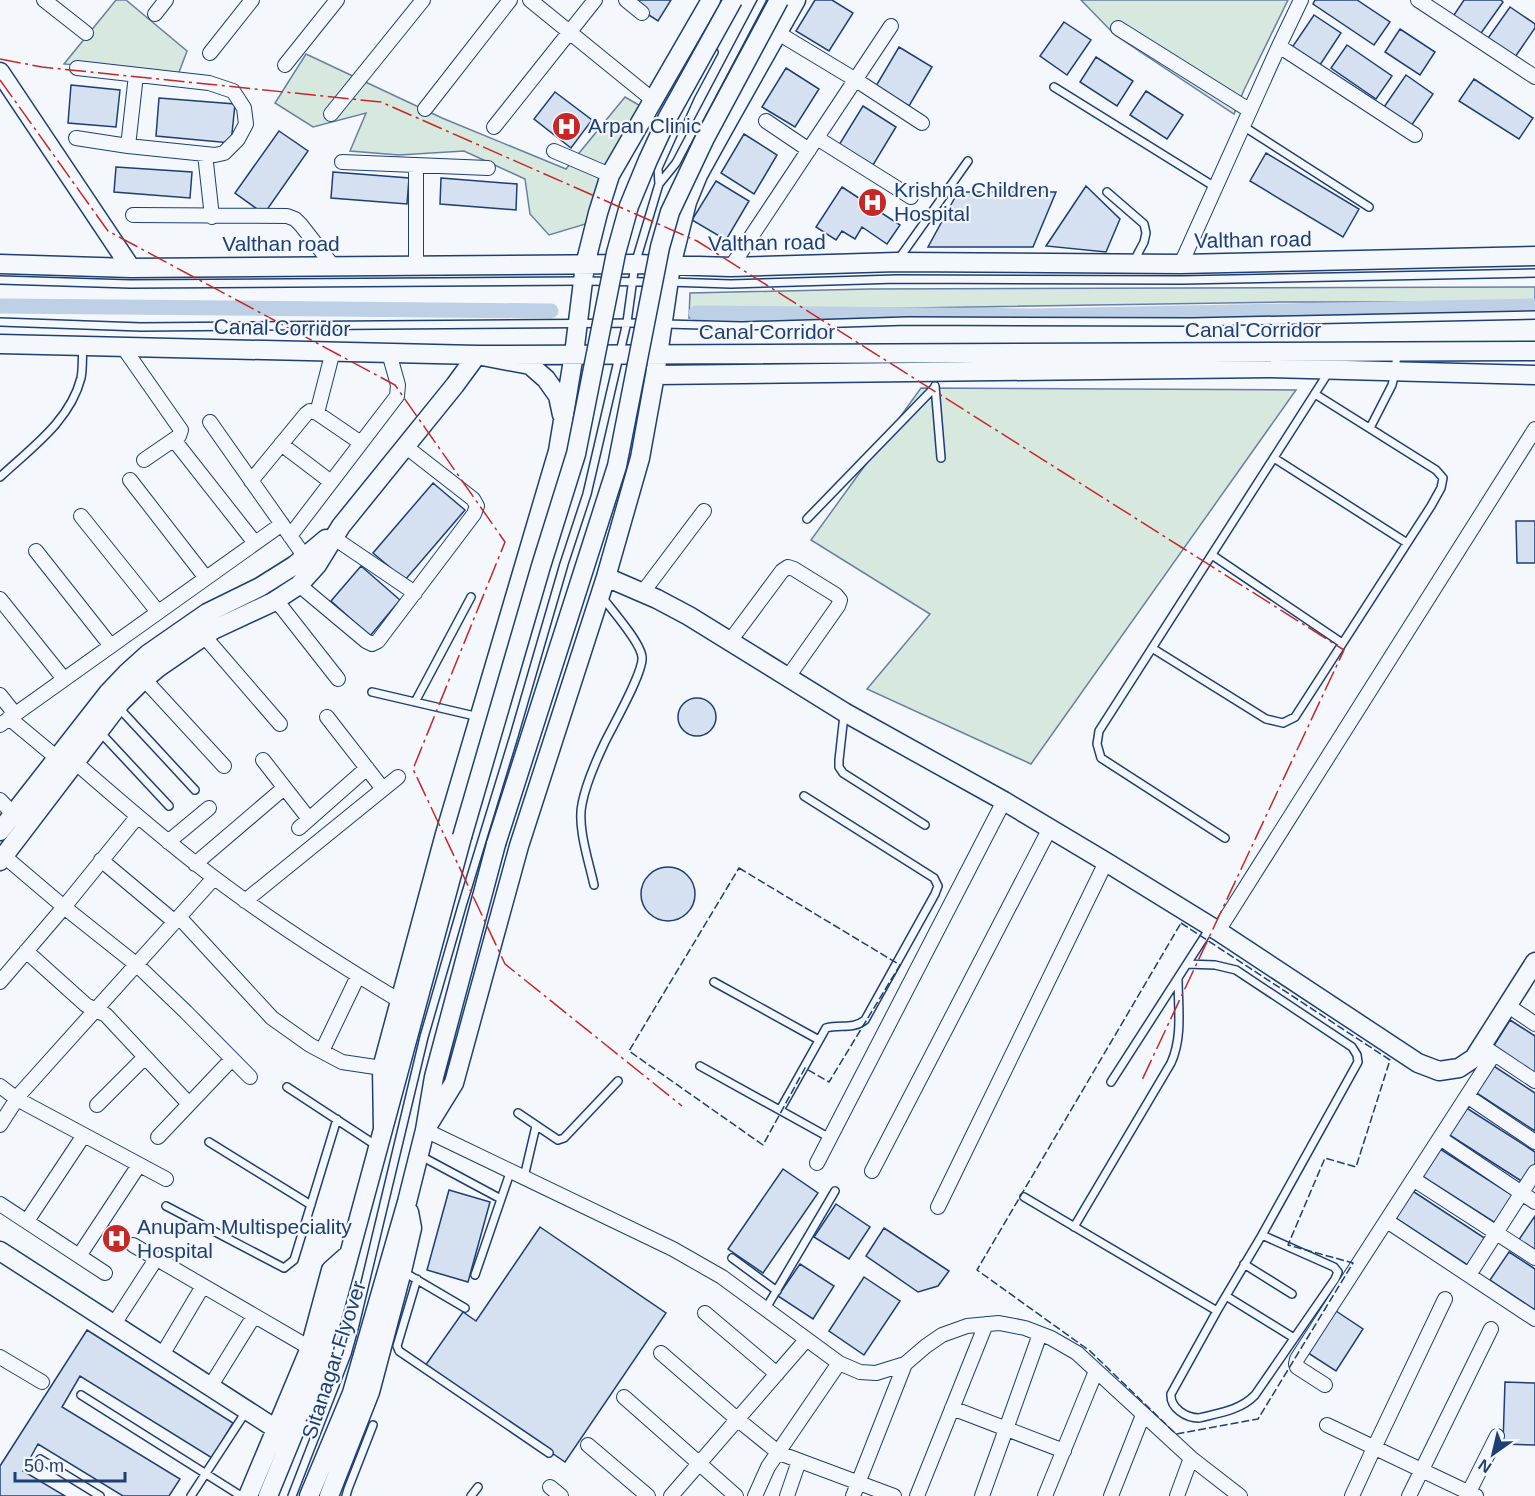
<svg xmlns="http://www.w3.org/2000/svg" width="1535" height="1496" font-family="Helvetica,sans-serif">
	<rect width="100%" height="100%" fill="#f4f7fb"/>
	<!-- green -->
	<path fill="#d7e8df" stroke="#687fa3" stroke-width="1.5" d="M116,0H126L187,51L178,75L64,64Z
		M1081,0H1288L1244,90L1234,114L1115,35Z
		M306,54L442,118L566,169L625,97L644,108L589,223L549,235L530,214L525,179L464,151L399,155L350,151L366,113L313,127L275,103Z
		M1535,287V300L1462,302H1280L791,310L689,318L690,293L870,289Z
		M921,388L1296,390L1031,764L867,689L930,614L811,540Z"/>
	<g fill="none" stroke-linecap="round" stroke-linejoin="round">
		<!-- canal -->
		<path stroke="#bed0e5" stroke-width="15" d="M0,306L551,311
			M696,313L1034,316L1535,306"/>
	</g>
	<!-- building -->
	<path fill="#d5e0f0" stroke="#1d3f73" stroke-width="1.5" d="M639,0H671L658,21L635,6Z
		M815,0H832L853,13L829,51L796,31Z
		M1315,0H1357L1390,22L1374,45L1313,4Z
		M1464,0H1501L1503,2L1479,36L1452,18Z
		M1510,7L1535,24V28L1513,60L1486,41Z
		M1314,15L1341,33L1318,68L1291,49Z
		M1064,22L1091,40L1067,75L1040,56Z
		M1400,29L1435,52L1420,75L1385,52Z
		M1347,45L1392,76L1376,99L1331,68Z
		M899,47L932,67L909,106L876,86Z
		M1096,57L1133,81L1117,106L1080,82Z
		M786,68L819,89L795,127L762,107Z
		M1406,75L1433,94L1409,129L1382,110Z
		M1474,79L1533,118L1519,139L1459,101Z
		M71,85L120,90L116,127L68,123Z
		M1146,91L1183,115L1167,139L1130,115Z
		M555,92L592,120L571,148L534,119Z
		M159,98L235,104L231,143L156,136Z
		M863,106L896,127L873,165L839,145Z
		M279,131L308,151L264,214L235,193Z
		M744,134L777,155L754,194L721,173Z
		M1266,153L1359,209L1343,237L1250,181Z
		M116,167L192,172L190,198L114,192Z
		M333,172L409,178L407,204L331,198Z
		M441,178L517,184L516,210L440,204Z
		M716,181L749,201L726,240L692,220Z
		M1086,186L1120,219L1106,252L1046,246Z
		M842,187L900,225L887,244L862,227L855,239L842,231L836,240L816,227Z
		M958,192H1056L1033,247H928Z
		M433,483L465,510L405,580L373,553Z
		M1516,521H1535V563H1517Z
		M361,566L400,600L370,636L331,601Z
		M678 717a19 19 0 1 1 38 0a19 19 0 1 1-38 0Z
		M641 894a27 27 0 1 1 54 0a27 27 0 1 1-54 0Z
		M1510,1020L1535,1036V1074L1493,1047Z
		M1489,1063L1535,1093V1131L1472,1090Z
		M1465,1107L1535,1152V1170L1526,1184L1448,1134Z
		M1437,1147L1515,1197L1497,1224L1419,1174Z
		M783,1169L818,1193L763,1273L728,1249Z
		M1408,1188L1486,1239L1469,1266L1391,1215Z
		M449,1190L490,1202L468,1282L427,1270Z
		M836,1204L870,1227L849,1259L814,1237Z
		M1535,1216V1252L1518,1241Z
		M107,1224L128,1238L120,1249L100,1234Z
		M540,1227L666,1313L565,1462L425,1366L463,1312L476,1321Z
		M884,1228L949,1271L938,1286L918,1292L866,1256Z
		M1509,1252L1535,1269V1310L1490,1280Z
		M800,1264L834,1286L813,1319L778,1296Z
		M864,1277L900,1301L864,1355L829,1331Z
		M1333,1309L1363,1329L1336,1371L1305,1351Z
		M87,1330L233,1423L212,1458L80,1376L62,1407L180,1479L169,1496H123L38,1444L23,1471L65,1496H0V1466Z
		M1505,1382L1535,1383V1445L1503,1444Z"/>
	<g fill="none" stroke-linecap="round" stroke-linejoin="round">
		<defs>
			<path id="lane" d="M1054,87L1215,187
				M1243,126L1369,207
				M659,184L676,163L762,0
				M1107,192L1144,224L1146,233L1144,242L1134,261
				M898,260L968,161
				M0,280L130,284L583,281L651,282
				M668,282L731,284L897,279L1182,280L1535,273
				M0,322L141,327L645,323
				M665,324L742,326L908,321L1192,322L1535,315
				M935,386L941,458
				M1370,428L1392,385L1395,372L1397,353
				M1274,458L1407,543
				M0,477C31,448 70,421 81,378C83,368 82,356 83,346
				M807,519L935,387
				M1212,555L1342,643
				M1152,648L1266,719L1283,723L1295,717L1431,506L1441,488L1443,478L1436,470L1315,394
				M372,692L479,717
				M415,702L471,597
				M119,708L195,790
				M844,715L839,760V767L843,773L925,825
				M99,731L169,806
				M1225,838L1101,758L1097,744L1099,731L1328,373
				M594,885C589,862 577,827 582,804C586,783 595,763 604,744C612,727 644,672 642,657C641,643 612,610 602,597
				M1187,964L1215,965L1236,970L1352,1047L1357,1055L1358,1062L1262,1235L1217,1311L1171,1394C1170,1408 1186,1418 1199,1418C1219,1413 1241,1410 1255,1395L1335,1279L1338,1272L1334,1267L1262,1235
				M714,982L819,1040
				M700,1066L830,1138
				M1111,1082L1210,928
				M287,1087L377,1146
				M780,1110L826,1028C841,1024 852,1030 865,1020L935,894L938,886L934,878L804,796
				M518,1113L558,1140L564,1138L618,1081
				M209,1142L311,1205
				M419,1155L501,1199
				M524,1177L536,1126
				M1024,1197L1217,1311
				M166,1206L284,1268L294,1260L337,1119
				M1074,1227L1171,1063C1183,1037 1178,1006 1178,978
				M732,1258L777,1291
				M1244,1264L1292,1294
				M402,1271L465,1308
				M475,1275L511,1170
				M417,1279L397,1346L399,1351L549,1453
				M1226,1296L1294,1338
				M765,1310L835,1191
				M81,1395L241,1496
				M40,1459L100,1496
				M191,1496L247,1410
				M292,1496L347,1354L355,1325L424,1037L462,906L514,736L564,564L587,494L627,322L635,264L659,184L658,168L691,95L714,52
				M346,1496L348,1489L373,1425
				M471,1496L478,1487"/>
			<path id="street" d="M44,0L86,33
				M530,0L653,100
				M626,0L642,13
				M1418,0L1535,77
				M155,14L166,0
				M1118,28L1249,110
				M778,33L856,80L922,123
				M1279,46L1415,135
				M210,53L252,0
				M285,65L337,0
				M425,109L510,0
				M331,114L423,0
				M766,121L809,150
				M494,127L595,0
				M76,138L128,146L215,155L224,153L238,139L246,124L244,108L233,91L209,83L77,68
				M817,138L911,197
				M128,146L136,75
				M554,151L610,175
				M205,154L212,217
				M342,162L488,168
				M416,165V266
				M133,215L287,216L295,219L301,225L333,266
				M1181,264L1279,46L1301,0
				M731,267L891,26
				M123,347L181,430L179,436L144,460
				M317,413L333,351
				M210,422L305,557
				M174,440L255,543
				M281,444L331,482
				M130,480L206,578
				M251,481L306,414L310,411L317,413L361,443
				M81,516L158,612
				M290,536L397,396L398,385L389,353
				M334,538L415,593
				M36,551L111,646
				M299,585L366,641L372,644L378,641L474,514L477,506L473,499L405,446
				M643,592L704,511
				M0,599L64,679
				M276,600L338,679
				M204,636L280,724
				M730,641L782,571L788,567L794,569L836,595L840,600L838,606L788,677
				M144,679L224,766
				M0,695L15,714
				M327,717L383,789
				M9,718L63,763
				M0,725L282,524
				M263,760L309,819
				M76,763C115,797 154,831 195,863C260,914 330,959 400,1001
				M0,800L18,819
				M299,828L367,768
				M168,842L209,808
				M4,856L64,907L137,965L186,1012L250,1077
				M101,860L175,922
				M195,864L284,788
				M245,901L398,777
				M179,917L272,1018L310,1045L342,1062L382,1068
				M1218,931L1535,429
				M26,951L86,1005L106,1015L189,1104
				M0,982L64,907L137,817
				M1507,1005L1535,1024
				M1487,1049L1535,1081
				M322,1051L358,976
				M0,1086L17,1099L166,1179
				M1467,1096L1535,1142
				M97,1105L145,1057
				M0,1125L20,1094L214,878
				M425,1130L673,1249L722,1277L839,1363L860,1372L876,1373L905,1364L926,1346L942,1335L967,1326L999,1323L1025,1328L1051,1338L1077,1353L1191,1458L1240,1496
				M158,1137L232,1059
				M1440,1138L1535,1202
				M817,1163L1004,801
				M872,1171L1050,828
				M1413,1179L1535,1258
				M0,1204L105,1273
				M938,1207L1106,862
				M27,1221L84,1135
				M1387,1221L1535,1319
				M133,1245L310,1348
				M79,1256L139,1165
				M1469,1275L1535,1172
				M705,1313L777,1374
				M114,1324L156,1259
				M661,1353L737,1419L779,1453L894,1496
				M162,1355L203,1286
				M0,1357L42,1382
				M1325,1385L1297,1367L1296,1364L1297,1359L1494,1054
				M210,1387L254,1316
				M624,1397L736,1496
				M952,1408L1064,1451
				M1327,1425L1476,1496
				M588,1445L648,1496
				M550,1487L561,1496
				M671,1496L806,1340
				M755,1496L768,1467L839,1363
				M787,1496L799,1461
				M853,1496L905,1364
				M917,1496L986,1324
				M982,1496L1040,1334
				M1045,1496L1096,1371
				M1111,1496L1143,1415
				M1177,1496L1191,1458
				M1352,1496L1374,1448L1445,1299
				M1409,1496L1491,1329
				M1467,1496L1497,1436"/>
			<path id="secondary" d="M0,72L131,268
				M0,264L131,268L635,264L731,267L897,262L1181,264L1535,256
				M0,344L477,355L1535,351
				M655,375L1270,368L1535,375
				M606,577L657,599L689,616L844,712L1004,801L1106,862L1218,931L1418,1063L1439,1071L1459,1068L1474,1058L1535,962
				M0,831L108,693L127,673L148,654L207,613L260,587L295,565L326,539
				M0,861L121,702L139,684L159,667L204,636L215,629L273,602L299,585L317,565L341,526L455,385L477,355L530,365L546,379L558,396L562,415
				M383,1129L382,1068L445,834L558,451L574,354L585,265L598,213L610,175L711,0
				M425,1130L454,1083L519,846L606,577L640,458L655,375L671,266L687,202L698,175L724,128L796,0
				M0,1251L276,1429
				M248,1496L310,1348L331,1270L349,1254
				M268,1496L315,1381L462,837
				M309,1496L352,1393L407,1202L425,1130L434,1077L496,844
				M329,1496L370,1392L402,1271L412,1228L409,1212"/>
		</defs>
		<!-- lane casing -->
		<use href="#lane" stroke="#1d3f73" stroke-width="10"/>
		<!-- street casing -->
		<use href="#street" stroke="#1d3f73" stroke-width="16"/>
		<!-- secondary casing -->
		<use href="#secondary" stroke="#1d3f73" stroke-width="21"/>
		<!-- lane -->
		<use href="#lane" stroke="#f4f7fb" stroke-width="7"/>
		<!-- street -->
		<use href="#street" stroke="#f4f7fb" stroke-width="14"/>
		<!-- secondary -->
		<use href="#secondary" stroke="#f4f7fb" stroke-width="18"/>
		<defs>
			<path id="secondary-bridge" d="M462,837L541,566L576,454L616,253L629,206L648,160L668,117L733,0
				M496,844L617,466L660,247L670,212L705,138L779,0"/>
		</defs>
		<!-- secondary-bridge casing -->
		<use href="#secondary-bridge" stroke="#1d3f73" stroke-width="21" stroke-linecap="butt"/>
		<!-- secondary-bridge -->
		<use href="#secondary-bridge" stroke="#f4f7fb" stroke-width="18"/>
		<!-- fence -->
		<path stroke="#1d3f73" stroke-width="1.5" stroke-dasharray="8 3" stroke-linecap="butt" d="M739,868L900,965L829,1082L805,1068L763,1145L629,1051Z
			M1181,923L1390,1060L1356,1167L1325,1158L1288,1245L1353,1263L1258,1419L1176,1434L1090,1351L977,1270Z"/>
		<!-- power -->
		<path stroke="#c62828" stroke-width="1.5" stroke-dasharray="21 4.5 3 4.5" stroke-linecap="butt" d="M0,59L42,67L381,102L697,241L1344,650L1142,1080
			M0,80L108,231L395,385L505,542L413,769L505,964L682,1106"/>
	</g>
	<!-- icons -->
	<defs>
		<symbol id="hospital-disc" viewBox="-11 -11 22 22"><circle r="9.5" fill="#c62828" stroke="#f4f7fb"/><path d="M-5-5h3v3.5h4V-5h3V5h-3V1.5h-4V5h-3Z" fill="#fff"/></symbol>
	</defs>
	<g fill-rule="evenodd">
		<use href="#hospital-disc" x="550" y="110" width="33" height="33"/>
		<use href="#hospital-disc" x="856" y="186" width="33" height="33"/>
		<use href="#hospital-disc" x="100" y="1222" width="33" height="33"/>
	</g>
	<g text-anchor="middle" stroke-width="4.5" stroke-linejoin="round" paint-order="stroke">
		<!-- poi labels -->
		<g font-size="21" fill="#1d3f73" stroke="#f4f7fb" text-anchor="start">
			<text x="588" y="133">Arpan Clinic</text>
			<text x="894" y="197">Krishna Children<tspan x="894" dy="24">Hospital</tspan></text>
			<text x="137" y="1234">Anupam Multispeciality<tspan x="137" dy="24">Hospital</tspan></text>
		</g>
		<!-- street labels -->
		<g font-size="21" fill="#1d3f73" stroke="#f4f7fb">
			<text transform="translate(1253 240) rotate(-1)" y="7">Valthan road</text>
			<text transform="translate(767 243) rotate(-1)" y="7">Valthan road</text>
			<text x="281" y="251">Valthan road</text>
			<text transform="translate(282 328) rotate(1)" y="7">Canal Corridor</text>
			<text x="1253" y="337">Canal Corridor</text>
			<text x="767" y="339">Canal Corridor</text>
			<text transform="translate(334 1360) rotate(-72)" y="7">Sitanagar Flyover</text>
		</g>
	</g>
	<!-- north arrow -->
	<g transform="translate(1493 1454) rotate(214)" stroke="#f4f7fb" stroke-width="4.5" paint-order="stroke">
	<path d="M0-4.5L10 22L0 15L-10 22Z" fill="#1d3f73"/>
	<text y="-9" font-size="16" font-weight="bold" text-anchor="middle" fill="#1d3f73">N</text>
	</g>
	<!-- scale -->
	<path d="M15 1472v9h110v-9" fill="none" stroke="#1d3f73" stroke-width="3"/>
	<text x="24" y="1472" font-size="18" fill="#1d3f73" stroke="#f4f7fb" stroke-width="4.5" paint-order="stroke">50 m</text>
</svg>
